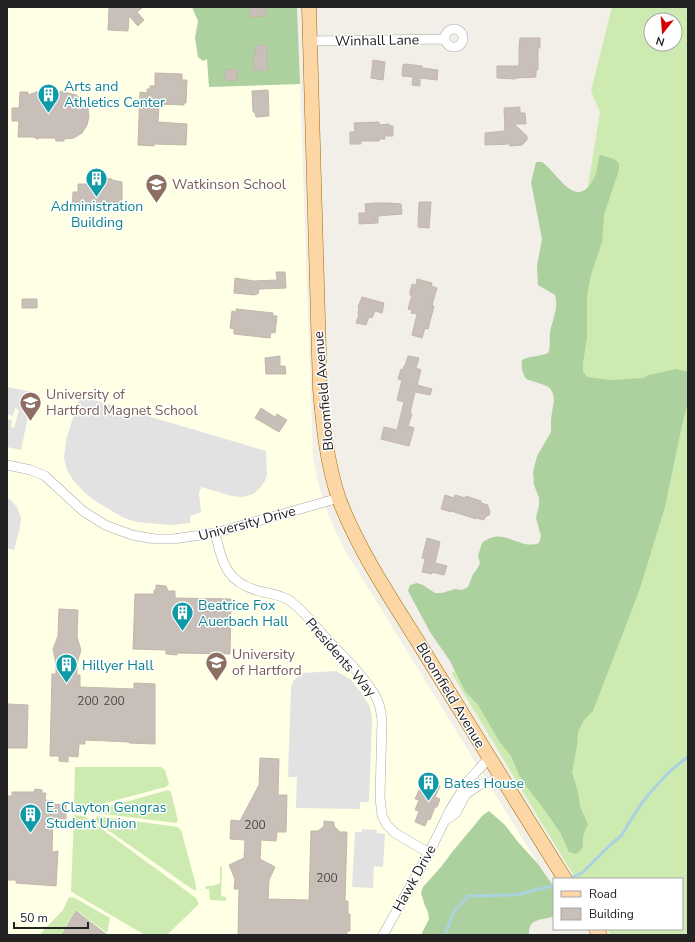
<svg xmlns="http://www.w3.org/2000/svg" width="695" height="942" font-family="'Nunito Sans',sans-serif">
	<rect width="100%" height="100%" fill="#f2efe9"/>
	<!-- education -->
	<path fill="#ffffe5" d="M7,7H192L198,21L195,38L207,59L209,86L300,84L313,457L318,482L325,506L335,530L346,552L538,864L517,842L514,836L483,815L453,851L441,867L423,887L425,906L428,912L429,919L421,935H7Z"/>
	<!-- grass -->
	<path fill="#cdebb0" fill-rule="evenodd" d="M612,7H688V935H611L607,929H682V879H576C534,811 494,743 452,674L502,613L534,564L563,457L581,229L600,112L591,91ZM651,20H675V44H651Z
		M75,767H161L165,770L169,784L166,787L158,789L83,809H77L74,806Z
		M168,790L171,792L178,821L176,823L97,813V810Z
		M74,815L84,816L196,898L199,904L167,935H145L75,894L71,891Z
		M97,816L178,827L181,830L196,885V891L192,889L95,821Z
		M220,867H222L221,896L226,897V901L210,900L209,889H206L205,886H212L220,883Z
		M69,897L75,898L110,918L107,933L76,910L61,935H39L63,910Z"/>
	<!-- forest -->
	<path fill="#add19e" d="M192,7H297L300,84L209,87L207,59L203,61L198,57L195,38L198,21Z
		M600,155L614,159L619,163V170L604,215L602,242L591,275L587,295V337L583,363V371L587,377L611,380L643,378L649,375L676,369L688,372V402L681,430L665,507L639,591L593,711L584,720L578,732L577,746L572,772L578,792L580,806L588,825C586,828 584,833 583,837C582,847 585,848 576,854L569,852L561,834L546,812L526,786L519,775L511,756L499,741L478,705L465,691L450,661L430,632L408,591L410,585L417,583L423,585L435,593H442L455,589L462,590L468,587L473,574L477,569L480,563L478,556L482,543C504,525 519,551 539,543L541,536L536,518L539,505V498L534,485L533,472L537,456L551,432V419L554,400L553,394L550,388L544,385L526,379C522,372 521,368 522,360C531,355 540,357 548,353C551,346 549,340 550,333C552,320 559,308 555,295L538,285L537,266L542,239L531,182L536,162H542C559,174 577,214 595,176C598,170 597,162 600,155Z
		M489,811L505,825L518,842L538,864L554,887V916C542,921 528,917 529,935H421L429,919L428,912L425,906L421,893L423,887L441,867L453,851L483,815Z"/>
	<!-- parking -->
	<path fill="#e2e2e2" d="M7,387L33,392L21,450L7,447V419L12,420L11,427L14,428L19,410L15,408L13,416L7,414Z
		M80,396L266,451L267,474L265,481L260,488L253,494L243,497L232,496L201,487L199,493L201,512L190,516V523L171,525L137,522L124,518L97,502L84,492L73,480L67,470L64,459L66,440Z
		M7,498L11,500L17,507L21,518L20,528L14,550L7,548Z
		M336,671L350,679L363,695L370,707L372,720L369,802H360V809L296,808L297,777H288L291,688L293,681L302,673Z
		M362,829L377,830V833L385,834L383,867L374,866L373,888L352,887L355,832H362Z"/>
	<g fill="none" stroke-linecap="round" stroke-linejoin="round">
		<!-- stream -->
		<path stroke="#aad3df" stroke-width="3" d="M573,877L582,873L609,846L621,836L637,810L648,795L669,772L686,758L688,757
			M445,935L454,912L468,896L515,895L552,886"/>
	</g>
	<!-- building -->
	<path fill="#c7bfb8" stroke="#c4b6ab" d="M109,7H143L137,12L144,20L138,26L129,16L128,31L108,30Z
		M250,7H266V16L250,17Z
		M520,38H540V48H538V70H536V77L515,78V79L497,78V66H519V47Z
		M266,45L268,70H254L253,55H255L256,46Z
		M373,60L385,62L383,80L371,78Z
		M406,64L422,66V68L438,70L437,80L420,78V86L412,85L413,77L402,76L403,65Z
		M237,69V80L226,81L225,70Z
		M155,73L182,74V80H187L186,103H184V105L159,104L158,122L187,124L186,145L154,144V146L138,145L140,92L147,93V89H150V86H155Z
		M268,90L269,116L256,117L255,112H253L252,91Z
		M39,91L42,93H56L60,92V91L76,95L83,100L88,108L89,117L87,125L82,133L74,138L64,139V141H56L55,138H40L37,139L34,137H18L19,121H12V108H19L20,92H28V95Z
		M520,107V113H525L526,124H514L527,136V140L522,145L510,146V144L485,145V133L505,131L504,108Z
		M379,122V125L389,124L390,126H393V136H384L385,139H379V141H361V144H350V132H355L354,123Z
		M90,173L103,174V178L112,179V180L122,182V207L90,205V209H86V211L72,210L73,192H78V184H90Z
		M419,202H431L429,228L418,227Z
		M373,203H388L401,204L402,214L378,216V223L359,224V213H366L365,204Z
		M276,272H285L286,288L259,289L258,294H255V295L234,293L235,278L254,281L277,280Z
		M417,279L432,283L431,286L437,288L432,305L434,306L428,329L425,328L422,338L412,335L417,314L411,313L412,310L408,309L412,295H410V292L412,284L416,285Z
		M362,297L384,303L382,313L375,311L372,318L369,317L366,325L356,323L359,314H358L359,307H358Z
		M22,299H37V308H22Z
		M236,309L273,313V316H277L275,333L271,332L270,338L234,334V329L230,328L232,311L236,312Z
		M280,356V366H285L286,374H266L265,358Z
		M408,356L419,358L416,368L421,370L417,385L432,389L430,395L415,392L410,413L412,414L408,426L414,428L409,446L381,439L384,427L397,430L404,402L397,400L402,380L398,379L401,369L403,370L404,366H405Z
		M261,408L275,417L277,414L287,420L279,432L255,418Z
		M445,495L454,498L455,495L465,498L466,496L481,501V503L488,505V507L490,511L489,515L485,517L484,520L476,518V519L451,511V512L441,509Z
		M427,538L440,542L435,563L447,566L444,575L432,572V574L422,572L425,559L422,558Z
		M156,585L166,586L168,591H175V598L231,599L230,654L177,653V655L166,654V650L133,649L135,594H154V590H156Z
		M59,609L78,610L77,637L81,650L77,663V675H80V687L134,689V683L155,684V744L129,743V742L85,740V744H79L78,757L68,756V762L59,761V756H50L52,674H56V664L53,649L58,636Z
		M7,704L28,705L27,748H7Z
		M260,758L279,759L278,795H287L286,832H277L276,841L261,840L260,859L275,867L269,880L268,899L309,900L311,831H318L324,826V821L334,822V826L340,832H347L345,901H348V914H350V931H347V935H238L239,889H234L235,879L229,865L244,858L245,840L230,839L231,820L240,821L259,785Z
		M424,779L440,786L435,797L440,799L437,807H435L430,820L428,819L425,826L415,822L419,811L415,810L419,800L415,799Z
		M35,789L42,790V793H46L45,800L53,801V804L66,805V819L53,818L52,852L58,851L56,886L16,883V880H7V796H12V792H34Z
		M76,911L107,935H62Z"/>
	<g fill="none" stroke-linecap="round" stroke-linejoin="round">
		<defs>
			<path id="minor" d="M445 38a9 9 0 1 1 18 0a9 9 0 1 1-18 0Z
				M310,41L444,39
				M7,465L31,470L45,476L83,511L105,525L132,535L155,539H173L215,533L339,498
				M215,533C223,565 227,584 263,592C272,594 280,595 289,600C303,610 315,626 327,639C342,655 366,678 376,697C380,704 381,712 382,720L380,798L382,816L387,825L395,833L429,853
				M446,820L456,813L466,794L481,784L502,779
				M383,935L429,853L450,810L468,781L489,758"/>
			<path id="primary" d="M309,7L320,389C323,425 327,464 339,499C359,552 393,601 423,650C470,726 517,803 565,879
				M596,929L600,935"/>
		</defs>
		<!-- minor casing -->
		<use href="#minor" stroke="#a9a9a9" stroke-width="10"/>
		<!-- primary casing -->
		<use href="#primary" stroke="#a06b00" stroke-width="15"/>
		<!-- minor -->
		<use href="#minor" stroke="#fff" stroke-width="9"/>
		<!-- primary -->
		<use href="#primary" stroke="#fcd6a4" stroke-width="14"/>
	</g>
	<!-- icons -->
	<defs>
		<symbol id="building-pin" viewBox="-11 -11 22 30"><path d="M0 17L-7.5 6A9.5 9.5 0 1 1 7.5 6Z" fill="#0f9aa8" stroke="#fff"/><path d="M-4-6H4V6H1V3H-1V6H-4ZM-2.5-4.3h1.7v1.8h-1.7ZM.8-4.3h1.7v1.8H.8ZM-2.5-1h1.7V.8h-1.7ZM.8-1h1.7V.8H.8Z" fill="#fff"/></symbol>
		<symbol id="school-pin" viewBox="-11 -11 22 30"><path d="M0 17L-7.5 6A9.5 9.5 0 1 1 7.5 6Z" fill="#8d6e63" stroke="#fff"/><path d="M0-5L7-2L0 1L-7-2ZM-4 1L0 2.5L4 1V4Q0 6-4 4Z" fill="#fff"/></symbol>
		<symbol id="university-pin" viewBox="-11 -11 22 30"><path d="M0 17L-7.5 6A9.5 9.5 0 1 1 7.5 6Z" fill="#8d6e63" stroke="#fff"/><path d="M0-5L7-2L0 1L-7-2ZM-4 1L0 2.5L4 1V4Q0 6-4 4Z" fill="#fff"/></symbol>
	</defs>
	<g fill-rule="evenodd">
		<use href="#building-pin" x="36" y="82" width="25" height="34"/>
		<use href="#building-pin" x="84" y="166" width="25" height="34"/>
		<use href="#school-pin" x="144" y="172" width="25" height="34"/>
		<use href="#school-pin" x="18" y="390" width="25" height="34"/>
		<use href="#building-pin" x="170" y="600" width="25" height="34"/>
		<use href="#university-pin" x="204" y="650" width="25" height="34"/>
		<use href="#building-pin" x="54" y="652" width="25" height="34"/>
		<use href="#building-pin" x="416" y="770" width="25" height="34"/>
		<use href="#building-pin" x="18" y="802" width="25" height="34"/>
	</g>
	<g text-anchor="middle" stroke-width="3" stroke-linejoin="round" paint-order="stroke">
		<!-- number labels -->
		<g font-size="12" fill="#4b4948">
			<text x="88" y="705">200</text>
			<text x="114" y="705">200</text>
			<text x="255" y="829">200</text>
			<text x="327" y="882">200</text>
		</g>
		<!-- street labels -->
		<g font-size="14" fill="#222" stroke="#fff">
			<text transform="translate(377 40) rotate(-1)" y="5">Winhall Lane</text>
			<text transform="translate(323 391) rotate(-95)" y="5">Bloomfield Avenue</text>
			<text transform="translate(247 523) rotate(-15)" y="5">University Drive</text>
			<text transform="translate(341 657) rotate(49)" y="5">Presidents Way</text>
			<text transform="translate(451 695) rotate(59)" y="5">Bloomfield Avenue</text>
			<text transform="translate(414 878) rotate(-61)" y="5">Hawk Drive</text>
		</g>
		<!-- culture labels -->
		<g font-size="14" fill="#0d838f" stroke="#fff" text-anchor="start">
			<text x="64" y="91">Arts and<tspan x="64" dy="16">Athletics Center</tspan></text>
			<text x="97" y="211" text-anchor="middle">Administration<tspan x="97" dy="16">Building</tspan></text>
			<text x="198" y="610">Beatrice Fox<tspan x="198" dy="16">Auerbach Hall</tspan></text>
			<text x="82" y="670">Hillyer Hall</text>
			<text x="444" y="788">Bates House</text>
			<text x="46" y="812">E. Clayton Gengras<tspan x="46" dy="16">Student Union</tspan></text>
		</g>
		<!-- education labels -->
		<g font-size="14" fill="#785e54" stroke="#fff" text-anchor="start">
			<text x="172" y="189">Watkinson School</text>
			<text x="46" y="399">University of<tspan x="46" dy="16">Hartford Magnet School</tspan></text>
			<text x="232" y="659">University<tspan x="232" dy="16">of Hartford</tspan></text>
		</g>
	</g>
	<!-- border -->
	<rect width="695" height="942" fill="none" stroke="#222222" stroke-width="16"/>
	<!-- legend -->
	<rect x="553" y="878" width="130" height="52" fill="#ffffff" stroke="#a7a7a7"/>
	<rect x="561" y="891" width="20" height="6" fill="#fcd6a4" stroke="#a7a7a7"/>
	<text x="589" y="898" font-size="12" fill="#222222">Road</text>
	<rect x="561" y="908" width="20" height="12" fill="#c7bfb8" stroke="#a7a7a7"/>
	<text x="589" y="918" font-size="12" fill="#222222">Building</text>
	<!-- north arrow -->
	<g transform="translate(663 32) rotate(197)"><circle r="19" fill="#ffffff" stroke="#a7a7a7"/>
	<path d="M0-3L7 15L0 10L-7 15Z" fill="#d40000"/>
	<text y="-6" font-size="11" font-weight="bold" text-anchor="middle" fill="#222222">N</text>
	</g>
	<!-- scale -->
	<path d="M14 922v6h74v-6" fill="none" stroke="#222222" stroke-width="2"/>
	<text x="20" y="922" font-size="12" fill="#222222" stroke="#ffffff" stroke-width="3" paint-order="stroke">50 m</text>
</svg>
